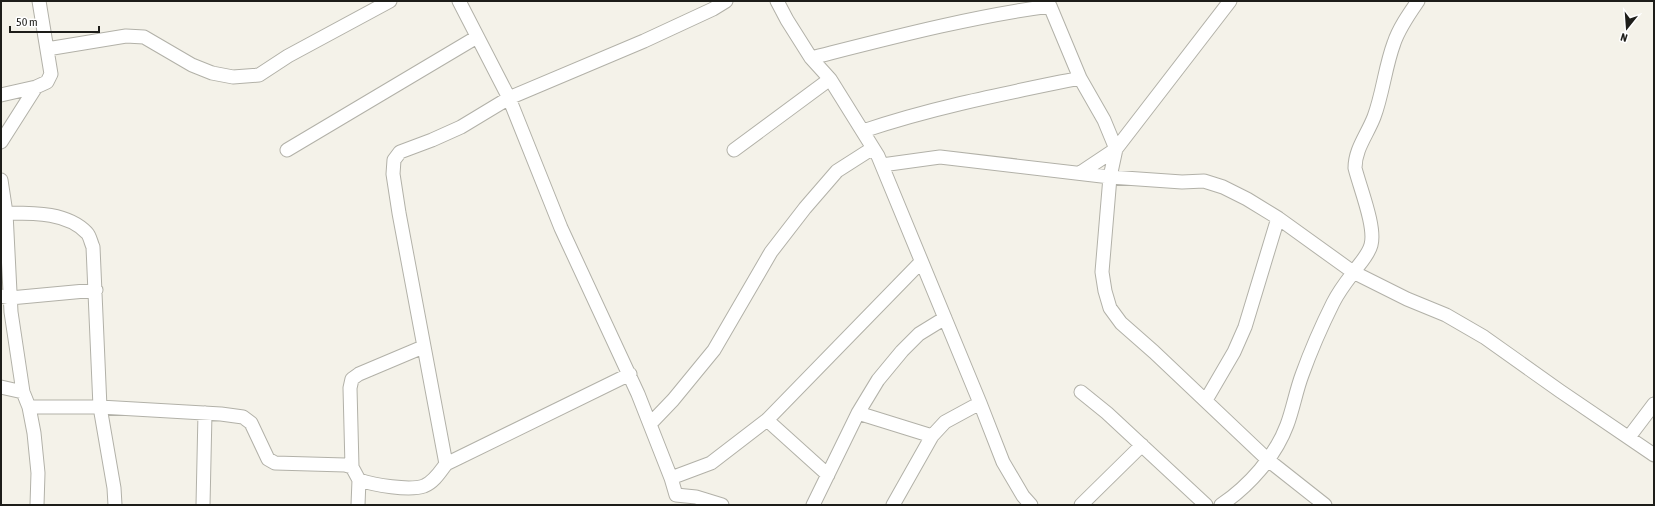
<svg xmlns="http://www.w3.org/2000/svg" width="1655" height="506" font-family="'Asap Condensed',sans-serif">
	<rect width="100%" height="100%" fill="#f4f2e9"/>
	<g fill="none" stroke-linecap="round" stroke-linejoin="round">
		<defs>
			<path id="minor" d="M459,1L509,98L561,228L638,394L671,478L676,495L696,497L722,505
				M777,1L787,20L811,58L830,79L878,156L980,403L1003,462L1023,496L1031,505
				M47,49L126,36L144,37L192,65L212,73L233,77L259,75L288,56L390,1
				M811,58C890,38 969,17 1050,6L1080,78L1104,120L1116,149L1110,177L1102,272L1105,291L1110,308L1121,323L1154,352L1268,460L1325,505
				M1,95L36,87L47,82L51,74L39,1
				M863,131C934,107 1007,93 1080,78
				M1,142L36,87
				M287,150L477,37
				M734,150L830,79
				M882,165L940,157L1110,177L1182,182L1204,181L1223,187L1247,199L1278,218L1353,272L1407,299L1446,315L1484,337L1560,391L1654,455
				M1080,173L1116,149L1230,1
				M1,180L6,213L11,312L23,392L29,407L34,433L38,473L37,505
				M6,213C32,213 67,212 87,233C90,236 91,243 93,247L100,407L114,488L115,505
				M1,296L10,298L96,290
				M1,387L23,392
				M1081,392L1107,413L1206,505
				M1206,400L1234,352L1245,327L1278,218
				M29,407H100L221,414L243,417L251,423L268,459L275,463L345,465L352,467L359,480C374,485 409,491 424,486C434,482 440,472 446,464L630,374
				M858,413L932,436
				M767,420L828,475
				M650,424L673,400L714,350L771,252L805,208L837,171L873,148
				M1629,437L1654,404
				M446,464L399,213L393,174L394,160L400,152L432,140L461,127L509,98L644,41L713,9L726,1
				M352,467L350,388L352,379L359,374L423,347
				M671,478L711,463L767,420L921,262
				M203,505L205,413
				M358,505L359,480
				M813,505L858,413L878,380L902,351L919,334L945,318
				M893,505L932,436L945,422L980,403
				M1081,505L1142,445
				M1221,505C1249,486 1275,457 1287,425C1293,409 1296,391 1302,375C1311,350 1321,327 1333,303C1338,293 1346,282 1353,273C1359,264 1368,256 1371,245C1376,227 1360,188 1355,168C1355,149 1367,135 1374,117C1383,93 1385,67 1394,43C1399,28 1409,14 1418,1"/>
		</defs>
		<!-- minor casing -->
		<use href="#minor" stroke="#b2b1a8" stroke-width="15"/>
		<!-- minor -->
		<use href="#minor" stroke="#fff" stroke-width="13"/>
	</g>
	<!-- border -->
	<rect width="1655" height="506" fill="none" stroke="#1d1d19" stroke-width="4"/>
	<!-- north arrow -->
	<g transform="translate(1627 28) rotate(197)" stroke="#ffffff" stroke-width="3" paint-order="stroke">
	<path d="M0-3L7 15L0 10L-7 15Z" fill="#1d1d19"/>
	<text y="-6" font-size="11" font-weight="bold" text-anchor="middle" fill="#1d1d19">N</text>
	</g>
	<!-- scale -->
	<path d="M10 26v6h89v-6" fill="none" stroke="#1d1d19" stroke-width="2"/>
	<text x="16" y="26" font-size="12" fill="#1d1d19" stroke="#ffffff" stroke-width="3" paint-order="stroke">50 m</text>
</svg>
